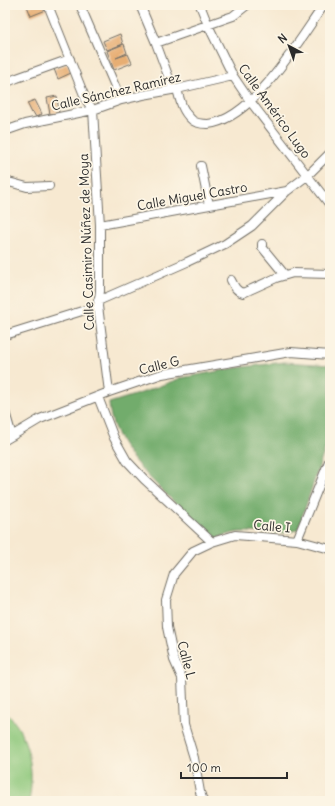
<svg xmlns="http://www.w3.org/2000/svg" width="335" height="806" font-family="Delius,sans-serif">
	<rect width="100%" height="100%" fill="#fcf5e5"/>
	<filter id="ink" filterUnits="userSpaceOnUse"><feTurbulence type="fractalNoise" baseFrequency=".025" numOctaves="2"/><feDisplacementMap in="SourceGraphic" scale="8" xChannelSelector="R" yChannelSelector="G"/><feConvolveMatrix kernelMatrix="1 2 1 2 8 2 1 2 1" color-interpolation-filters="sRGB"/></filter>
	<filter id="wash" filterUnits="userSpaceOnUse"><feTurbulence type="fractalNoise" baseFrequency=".012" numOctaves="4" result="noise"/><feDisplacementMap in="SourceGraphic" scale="16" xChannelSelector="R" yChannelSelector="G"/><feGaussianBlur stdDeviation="0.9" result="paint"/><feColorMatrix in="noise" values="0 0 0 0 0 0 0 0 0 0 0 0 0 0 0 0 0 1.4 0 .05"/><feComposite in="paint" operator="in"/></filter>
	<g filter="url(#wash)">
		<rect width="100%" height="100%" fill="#f7e9d1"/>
		<!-- green -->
		<path fill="#8ec87c" stroke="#5c7a54" d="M5,712C29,732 35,772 29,801H5Z"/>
		<!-- forest -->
		<path fill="#72ac6c" stroke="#4e6c4c" d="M285,362L330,365V434L298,529C282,537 258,531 239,532C231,533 221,537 212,540C198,525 183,511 169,497C143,471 111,442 109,403L141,393L181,378L235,368Z"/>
		<g id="blocks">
			<!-- building -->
			<path fill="#e7ae73" d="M44,5L46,10L31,16L27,6Z
				M120,34L123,44L107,50L103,41Z
				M124,44L127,53L116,58L128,54L132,63L114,70L107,51Z
				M67,64L71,73L58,79L54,69Z
				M57,96L59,113L50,114L47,98Z
				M35,100L42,114L36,117L33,112L32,113L27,103Z"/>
		</g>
	</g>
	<g filter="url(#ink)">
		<use href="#blocks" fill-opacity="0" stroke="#726e65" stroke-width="1"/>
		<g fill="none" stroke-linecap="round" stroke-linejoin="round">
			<defs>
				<path id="street" d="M48,5L86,100L93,110L100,225V291L98,306L109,392
					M80,5L121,100
					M140,5L156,43L173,89
					M200,5L208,25L233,76L250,101L330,205
					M156,43L233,16L247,5
					M5,83L17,78L70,59
					M177,89C180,100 182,111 191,119C194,123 202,124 208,124C253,120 299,40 324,5
					M5,131L25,124L93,110L121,100L143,95L177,89L233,76
					M201,166L209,205
					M5,181L27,187L49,186
					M100,225L287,191
					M262,244V247L285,275
					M231,280C234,286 236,291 243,293L276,278L293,273L330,274
					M98,301L187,262L225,244L252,226L287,191L308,175L330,153
					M5,335L98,306
					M98,397L114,438L127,461L144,479L212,542
					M5,412L12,436
					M5,440L40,419L109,392L162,374L291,352L330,355
					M297,540L330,459
					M203,801L200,792L194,758L184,725L182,678L174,660L167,627L166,600L174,574L193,551L212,542L235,535L297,540L330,549"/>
			</defs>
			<!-- street casing -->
			<use href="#street" stroke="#726e65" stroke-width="10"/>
			<!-- street -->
			<use href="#street" stroke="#fff" stroke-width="8"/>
		</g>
	</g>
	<g text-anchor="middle" stroke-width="3.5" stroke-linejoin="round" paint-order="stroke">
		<!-- street labels -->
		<g font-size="13" fill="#2b2b2b" stroke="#fcf5e5">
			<text transform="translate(116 91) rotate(-13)" y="5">Calle Sánchez Ramírez</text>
			<text transform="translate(275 111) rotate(54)" y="5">Calle Américo Lugo</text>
			<text transform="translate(192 196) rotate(-10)" y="5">Calle Miguel Castro</text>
			<text transform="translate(86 242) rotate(-92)" y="5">Calle Casimiro Núñez de Moya</text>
			<text transform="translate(159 365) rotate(-14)" y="5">Calle G</text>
			<text transform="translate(272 526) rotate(5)" y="5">Calle I</text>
			<text transform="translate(187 660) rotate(75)" y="5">Calle L</text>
		</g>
	</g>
	<!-- margin -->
	<rect width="335" height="806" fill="none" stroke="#fcf5e5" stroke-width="20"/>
	<!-- north arrow -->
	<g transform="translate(289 46) rotate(319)" stroke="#fcf5e5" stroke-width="3" paint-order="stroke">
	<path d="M0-3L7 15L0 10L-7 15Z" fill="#2b2b2b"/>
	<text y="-6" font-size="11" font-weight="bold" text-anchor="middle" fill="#2b2b2b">N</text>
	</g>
	<!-- scale -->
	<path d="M181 772v6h106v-6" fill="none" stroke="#2b2b2b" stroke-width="2"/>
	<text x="187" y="772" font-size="12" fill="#2b2b2b" stroke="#fcf5e5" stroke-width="3" paint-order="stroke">100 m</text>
</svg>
